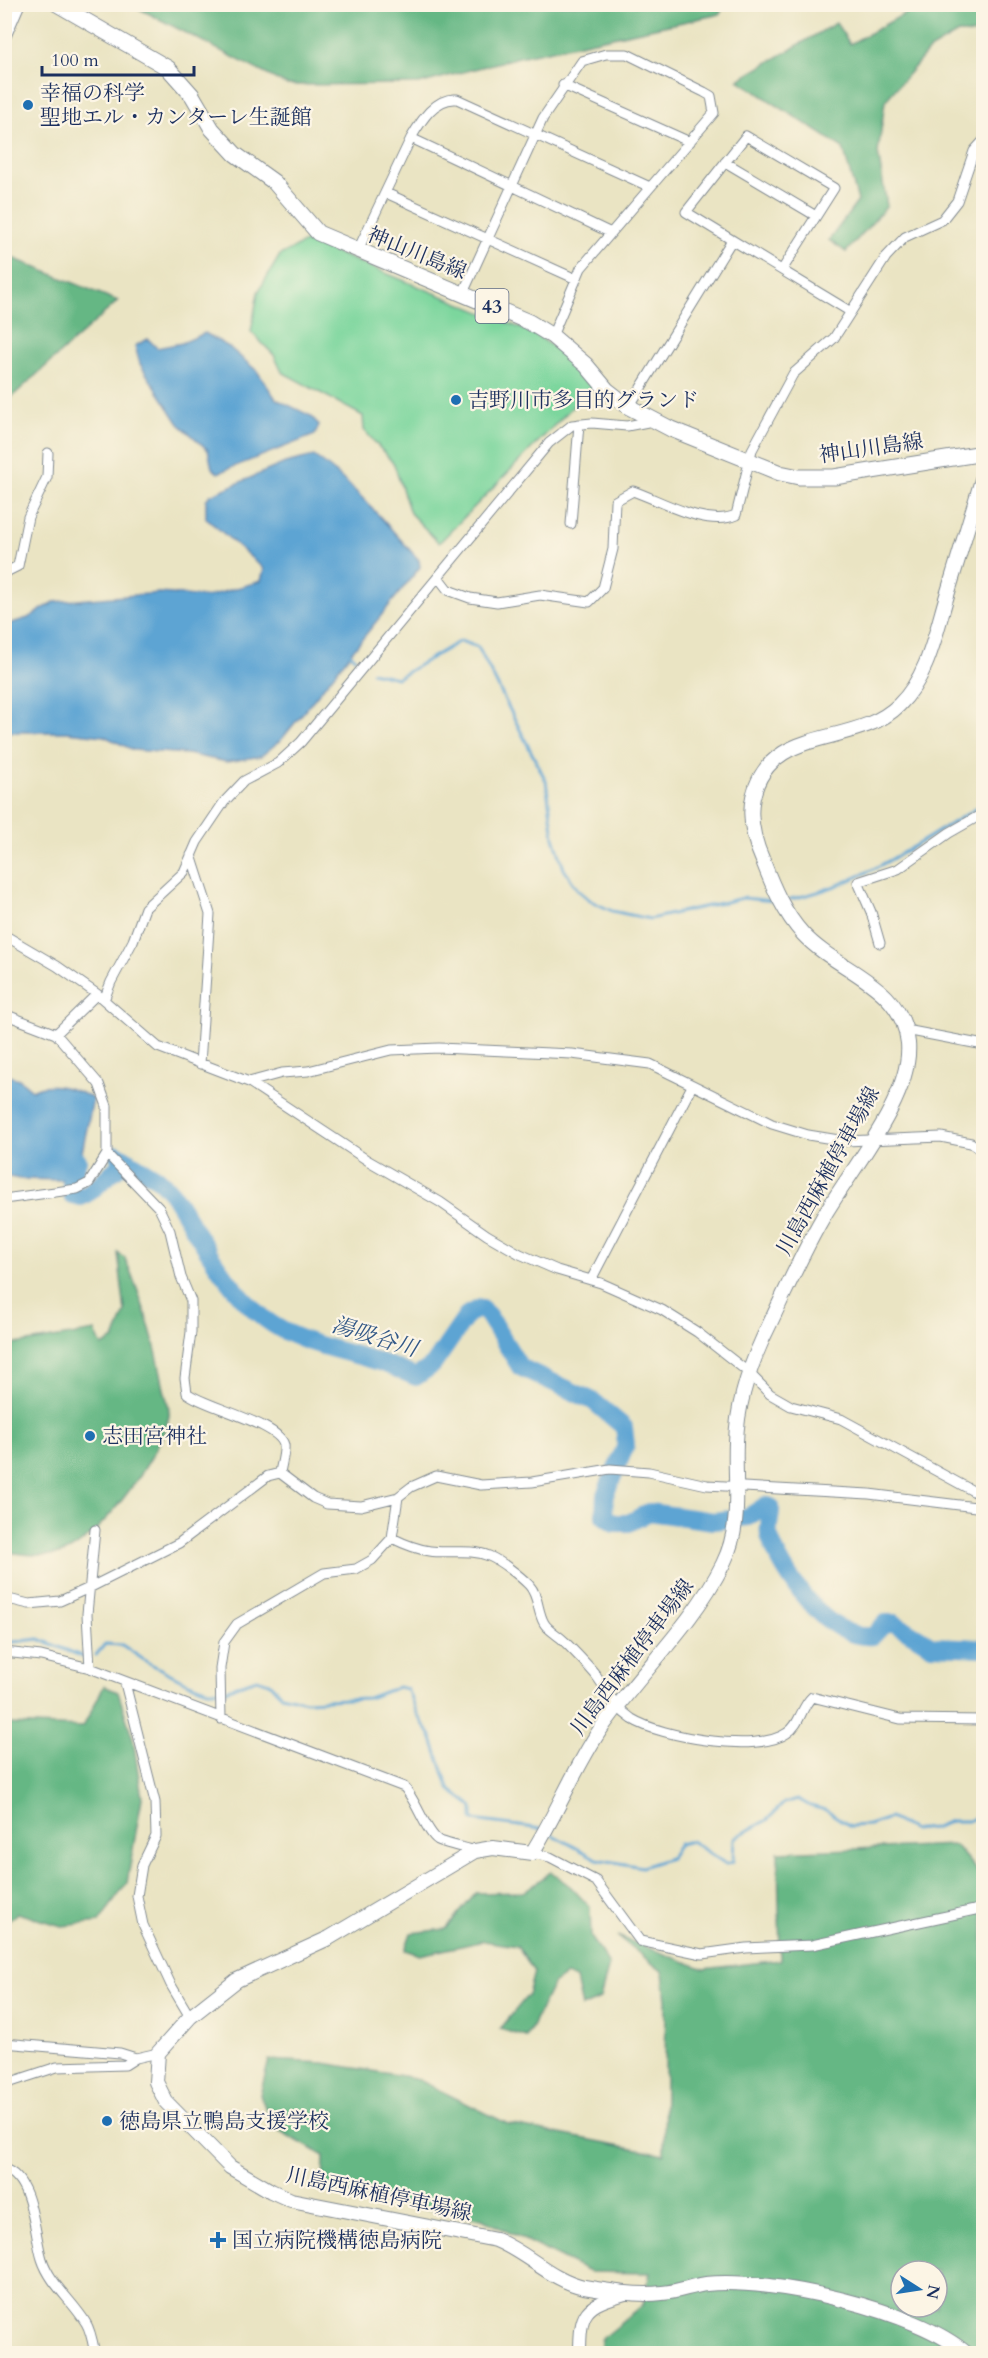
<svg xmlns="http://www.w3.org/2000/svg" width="988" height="2358" font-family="Cardo,'Noto Serif JP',serif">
	<rect width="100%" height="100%" fill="#fcf5e5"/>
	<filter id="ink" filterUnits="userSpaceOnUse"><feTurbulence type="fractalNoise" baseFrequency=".0167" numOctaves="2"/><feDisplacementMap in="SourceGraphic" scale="12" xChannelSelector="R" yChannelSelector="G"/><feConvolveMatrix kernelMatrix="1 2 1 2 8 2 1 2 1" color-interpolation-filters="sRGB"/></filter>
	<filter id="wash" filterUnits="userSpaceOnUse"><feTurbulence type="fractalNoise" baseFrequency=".008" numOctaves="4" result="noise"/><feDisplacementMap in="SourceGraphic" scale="24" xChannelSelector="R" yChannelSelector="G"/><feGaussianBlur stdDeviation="1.35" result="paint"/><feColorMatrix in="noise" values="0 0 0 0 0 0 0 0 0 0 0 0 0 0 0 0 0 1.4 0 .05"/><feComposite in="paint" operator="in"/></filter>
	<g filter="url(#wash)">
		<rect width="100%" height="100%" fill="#eae4c3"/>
		<!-- green -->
		<path fill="#7cd69d" stroke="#4c827e" stroke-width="1.5" d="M307,241L535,334L568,358L594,385L439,543L410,513L394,464L364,430L363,416L282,372L274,355L251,332L258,292L280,255Z"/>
		<!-- forest -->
		<path fill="#65b784" stroke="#407371" stroke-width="1.5" fill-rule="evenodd" d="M922,4L983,5V34L958,33L929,50L885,101L878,153L887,206L846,252L829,240L858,201L843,148L738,80L836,23L850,44Z
			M132,5H724L720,14L519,57L419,84L287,85Z
			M5,255L118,301L5,403H4Z
			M118,1253L125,1258C143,1301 156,1343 164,1389C166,1397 170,1408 169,1416C162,1453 103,1533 70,1550C55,1559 24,1554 7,1552L5,1544L4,1346L95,1331L102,1346L114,1339L125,1312Z
			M104,1686L118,1692L133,1739L142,1798L127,1883L99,1922L62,1926L17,1913L5,1924V1702L7,1724L83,1727Z
			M955,1845L983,1878V2353H601V2339L643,2305L650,2273L589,2272L482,2219L323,2189L324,2156L273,2127L260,2095L269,2060L324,2063L415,2078L508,2124L664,2154L666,2001L663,1972L617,1936L704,1969L780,1960L778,1852ZM901,2271H937V2307H901Z
			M551,1872L571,1887L590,1907L591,1936L609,1965L600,1999L582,2007L576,1979L566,1975L553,1984L527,2037L500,2029L528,1995L534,1972L517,1946L484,1941L420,1955L405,1950L411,1933L446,1929L476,1893L523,1892Z"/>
		<!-- water -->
		<path fill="#5da4d3" stroke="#3c6a98" stroke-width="1.5" d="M205,333L229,347L257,371L276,399L311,416L319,425L315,435L218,473L212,468L208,450L179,424L140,364L135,346L148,339L157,348L182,343Z
			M314,456C354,484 386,524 419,560L420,567L282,739L261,756L227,762L187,754L133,750L104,736L67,732H5V625L28,618L54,602L160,593L206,597L261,581L264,569L206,518V500L210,495L285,463Z
			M5,1075L19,1079L32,1090C50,1080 77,1089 93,1099L76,1181L65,1183L62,1180L19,1179L5,1176Z"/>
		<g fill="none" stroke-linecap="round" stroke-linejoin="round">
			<!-- stream -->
			<path stroke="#5da4d3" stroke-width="3" d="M350,654L355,658
				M372,672L397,678L460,641L478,647L546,781L554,837L564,869L578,890L591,901L612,911L650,919L743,898L774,901
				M790,899C861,886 923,839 984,804
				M4,1643L39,1639L86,1658
				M96,1655L105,1644L122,1645L147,1662L186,1682L208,1690H225L257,1679L269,1683L281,1695L306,1701L368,1698L398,1687L407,1689L418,1716L431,1736L449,1789L473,1807V1820L542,1829
				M547,1832L597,1859L642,1867L670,1858L679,1844L691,1841L726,1864L733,1862L734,1838L767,1820L784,1803L798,1799L810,1806L826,1810L850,1826L869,1825L890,1818L913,1830L933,1828L951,1821H968L984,1814"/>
			<!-- river -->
			<path stroke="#5da4d3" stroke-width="18" d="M117,1154L160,1180L172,1193C199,1235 225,1288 265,1319C296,1343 337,1349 373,1360C387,1364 402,1371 416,1377L433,1365L468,1314L480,1308L488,1315L520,1367L593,1401L624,1427L626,1445L605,1495L604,1516L614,1523H629L649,1512L713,1521L748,1517L766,1505L771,1507C772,1516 767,1526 769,1535C781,1573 828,1641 873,1636L885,1623H894L932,1646L984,1648
				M78,1160L71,1184L72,1195L81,1197C99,1189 109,1170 127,1163"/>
		</g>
	</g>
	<g filter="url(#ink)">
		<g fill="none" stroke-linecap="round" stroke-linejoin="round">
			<defs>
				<path id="minor" d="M4,41L20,4
					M563,85L690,142
					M411,138C421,121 435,97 457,99L650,187
					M725,162L816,216
					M386,193L576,279
					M732,240L686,212L746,136L834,188L782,270
					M357,252L411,138L611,233
					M463,293L543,118L582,61L606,54H627L704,92L711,96L714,113L581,268L552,336
					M629,407L732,240L851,312
					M571,524L579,424
					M4,573L18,566L28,517L47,477L48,453
					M438,577L448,590L470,598L497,602L540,595L589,602L603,588L613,549L615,501L633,491C662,501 706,528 736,515L752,450L793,374L834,338L886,257L905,237L942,220L957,201L974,151L984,140
					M191,855L210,914L200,1064
					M4,935L57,966L97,994L158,1047L249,1082L367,1160L440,1202L487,1235L520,1254L557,1270L601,1283L662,1310L697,1332L748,1372L770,1394L791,1406L841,1419L984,1497
					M880,943L871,912L858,882L898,869L949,833L984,813
					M104,1000L111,982L133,941L145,908L184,872L197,842L224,802L244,781L278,763L301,742L549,443L572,425L592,423L627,426L653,421
					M4,1014L56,1034L99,1084L107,1106V1154L159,1208L170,1231L181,1277L191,1301V1332L185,1378L187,1393C204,1407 279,1423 284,1445C285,1453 281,1465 280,1473
					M906,1030L984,1045
					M56,1034L97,994
					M249,1082L282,1073L308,1071L391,1050L439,1048L572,1054L650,1064L772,1124L808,1135L845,1141L941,1137L971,1143L984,1152
					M4,1199L77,1189L89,1183L107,1154
					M591,1280L692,1086
					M280,1473L313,1498L327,1504L361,1506L398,1497L411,1487L436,1476L481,1485L532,1482L610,1469L649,1472L707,1485L869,1494L984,1508
					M398,1497L392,1538C404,1544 416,1549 430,1551C449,1554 470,1548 489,1556C501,1561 520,1576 529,1585C539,1596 537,1611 544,1623C548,1630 558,1635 564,1641C575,1652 586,1663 595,1674C608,1691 614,1707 632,1719C661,1737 758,1754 787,1733C800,1725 801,1707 812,1697L900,1719L984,1720
					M4,1598L29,1604L60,1601L89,1588L179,1543L268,1476L280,1473
					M4,1652L41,1656L90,1668L404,1787C416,1800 426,1832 438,1840C443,1843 466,1848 475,1851
					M90,1668L87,1614L95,1530
					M125,1683L155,1802L156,1836L142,1865L137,1896L143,1925L171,1985L190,2017
					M221,1719L220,1668L224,1642L237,1624L324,1573L356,1569L372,1560L392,1538
					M532,1853L550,1857L596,1881L640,1941L702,1954L746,1948L812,1945L984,1908
					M4,2043L120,2053L136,2058
					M4,2081L11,2082L57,2067L125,2065L136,2058L158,2053
					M4,2169C33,2177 34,2234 42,2259C50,2284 72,2300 86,2323C91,2331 93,2344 95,2354"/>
				<path id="tertiary" d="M580,2354C580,2311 584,2306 625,2294"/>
				<path id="secondary" d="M967,2354C918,2310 772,2277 706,2284C691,2286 677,2292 662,2293C638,2296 608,2291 584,2287C551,2280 528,2253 496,2240L291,2200L271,2191L230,2167L166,2102L156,2082L158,2053L190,2017L237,1980L329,1938L475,1851L493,1848L532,1853C557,1813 574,1769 600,1730C639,1673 692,1626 723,1564C743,1524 734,1484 736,1442C737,1406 748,1371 763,1338C782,1299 800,1257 822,1219C848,1173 913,1098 908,1043C902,983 838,972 803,934C784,913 773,887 763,861C754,841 748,820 753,797C770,723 855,749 899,705C929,676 936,630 948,592C960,552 972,513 984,473"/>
				<path id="primary" d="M57,4L168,68L192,95L212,129L235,154L274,182L318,233L529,322L552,336L586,365L607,390L629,407L671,429L780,473L799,477H834L984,453"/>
			</defs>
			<!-- minor casing -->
			<use href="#minor" stroke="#828a90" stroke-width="11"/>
			<!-- tertiary casing -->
			<use href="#tertiary" stroke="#828a90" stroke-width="14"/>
			<!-- secondary casing -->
			<use href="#secondary" stroke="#828a90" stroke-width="16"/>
			<!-- primary casing -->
			<use href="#primary" stroke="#828a90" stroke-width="17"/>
			<!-- minor -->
			<use href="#minor" stroke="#fff" stroke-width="9"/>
			<!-- tertiary -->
			<use href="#tertiary" stroke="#fff" stroke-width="12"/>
			<!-- secondary -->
			<use href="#secondary" stroke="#fff" stroke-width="14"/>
			<!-- primary -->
			<use href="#primary" stroke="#fff" stroke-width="15"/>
		</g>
	</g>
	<!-- markers -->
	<g fill="#1f6fb2" stroke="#fcf5e5" stroke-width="2">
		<circle cx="28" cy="105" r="6"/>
		<circle cx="456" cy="400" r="6"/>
		<circle cx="90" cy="1436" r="6"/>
		<circle cx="107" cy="2121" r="6"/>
		<path d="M215 2231h6v6h6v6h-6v6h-6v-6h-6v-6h6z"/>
	</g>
	<g text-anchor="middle" stroke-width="4.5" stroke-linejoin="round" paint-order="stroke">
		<!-- shield labels -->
		<rect fill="#fcf5e5" stroke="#5e6a86" stroke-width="1.5" x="475.5" y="289" width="33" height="34" rx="4.5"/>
		<g font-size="20" font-weight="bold" fill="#1b2f5e">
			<text x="492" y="313">43</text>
		</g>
		<!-- poi labels -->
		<g font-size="21" fill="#1b2f5e" stroke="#fcf5e5" text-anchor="start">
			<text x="40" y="100">幸福の科学<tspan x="40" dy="24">聖地エル・カンターレ生誕館</tspan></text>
			<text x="468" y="407">吉野川市多目的グランド</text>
			<text x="102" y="1443">志田宮神社</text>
			<text x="119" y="2128">徳島県立鴨島支援学校</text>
			<text x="232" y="2247">国立病院機構徳島病院</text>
		</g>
		<!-- street labels -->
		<g font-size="21" fill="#1b2f5e" stroke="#fcf5e5">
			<text transform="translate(417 253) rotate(22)" y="7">神山川島線</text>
			<text transform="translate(871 448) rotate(-8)" y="7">神山川島線</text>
			<text transform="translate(828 1171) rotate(-61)" y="7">川島西麻植停車場線</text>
			<text transform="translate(632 1657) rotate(-53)" y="7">川島西麻植停車場線</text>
			<text transform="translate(379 2194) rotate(12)" y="7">川島西麻植停車場線</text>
		</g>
		<!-- water labels -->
		<g font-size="22" font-style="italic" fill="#325887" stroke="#fcf5e5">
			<text transform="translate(375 1336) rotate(17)" y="8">湯吸谷川</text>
		</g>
	</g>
	<!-- margin -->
	<rect width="988" height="2358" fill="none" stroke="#fcf5e5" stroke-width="24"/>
	<!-- north arrow -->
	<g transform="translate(919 2289) rotate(102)"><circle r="28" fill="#fcf5e5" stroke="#a2a6af" stroke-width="1.5"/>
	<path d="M0-4.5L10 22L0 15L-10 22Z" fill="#1f6fb2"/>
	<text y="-9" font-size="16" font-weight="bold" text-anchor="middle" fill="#1b2f5e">N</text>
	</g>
	<!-- scale -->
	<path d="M42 66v9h152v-9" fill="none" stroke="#1b2f5e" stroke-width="3"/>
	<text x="51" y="66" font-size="18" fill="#1b2f5e" stroke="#fcf5e5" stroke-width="4.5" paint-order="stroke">100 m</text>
</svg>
